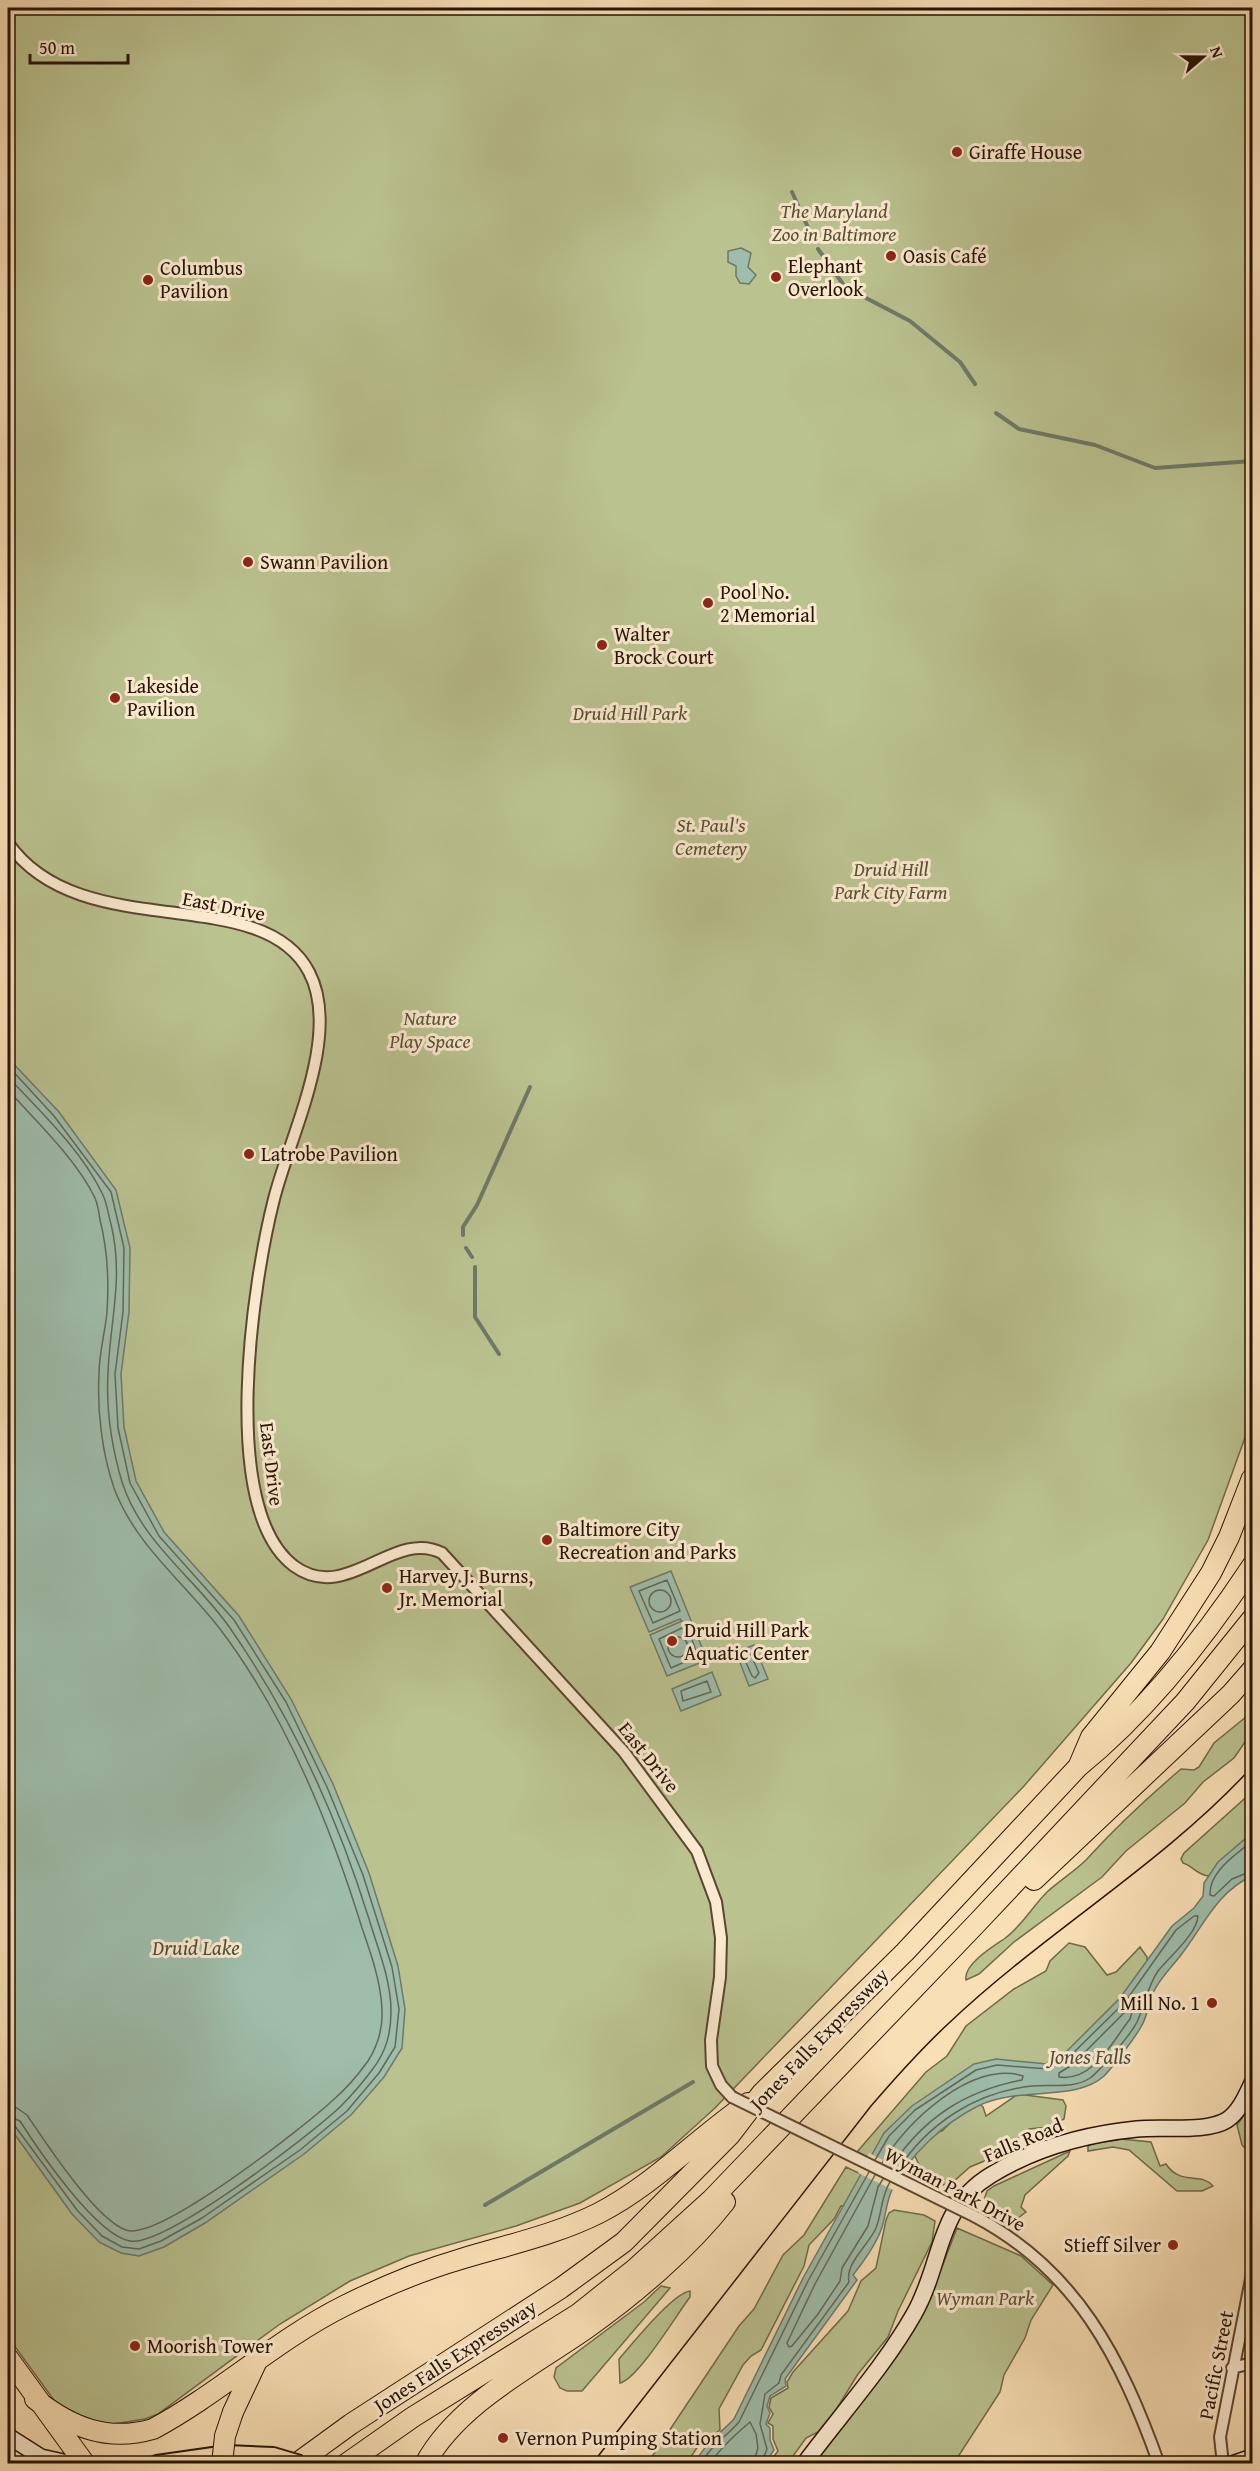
<svg xmlns="http://www.w3.org/2000/svg" width="1260" height="2471" font-family="'Gentium Book Plus',serif">
	<rect width="100%" height="100%" fill="#f9dfb5"/>
	<filter id="stains"><feTurbulence type="fractalNoise" baseFrequency=".00333" numOctaves="4"/><feColorMatrix values="0 0 0 0 .2 0 0 0 0 .09 0 0 0 0 .02 0 0 0 .5 -.17"/></filter>
	<radialGradient id="worn" r=".72"><stop offset=".6" stop-color="#630" stop-opacity="0"/><stop offset="1" stop-color="#630" stop-opacity=".3"/></radialGradient>
	<!-- green -->
	<path fill="#bac290" stroke="#706a4a" stroke-width="1.5" d="M8,8H1252V1418L1208,1540L1163,1619L1131,1663L1024,1786L715,2108L661,2157L580,2203L516,2226L409,2256L350,2281L280,2324L158,2414L145,2419L113,2424L86,2420L56,2403L8,2337Z
		M1252,1712V1732L1234,1758L1203,1782L1185,1803L1126,1851L1102,1877L1014,1942L979,1974L966,1980C963,1965 992,1947 1004,1939C1021,1927 1032,1907 1047,1892C1059,1881 1075,1871 1086,1860C1115,1828 1147,1798 1181,1769L1194,1770L1199,1767L1214,1743Z
		M1252,1792V1842L1209,1876C1197,1875 1193,1866 1183,1863L1181,1859L1184,1853Z
		M1069,1943L1085,1947L1107,1975L1116,1972L1140,1947L1147,1957V1974L1082,2044L877,2161L857,2152L926,2072L947,2056L966,2026L1014,1989L1046,1971L1050,1961Z
		M1018,2094L1063,2100L1066,2106L1064,2119L1048,2127L1029,2129L1001,2154L970,2167L954,2181L943,2185L926,2179L912,2150L932,2133L942,2131L953,2120L979,2104L983,2107L986,2116Z
		M1252,2104V2156L1242,2145L1237,2125Z
		M1121,2139L1151,2142L1160,2166L1166,2164C1180,2186 1202,2172 1213,2186L1202,2191H1177L1129,2150L1113,2147L1088,2151V2146L1092,2144Z
		M1070,2151L1068,2156L1025,2195L1021,2207L1026,2212L1018,2218H1009L984,2200L987,2191L994,2186Z
		M846,2167L865,2176L848,2205L841,2206L834,2219L809,2245L804,2266L761,2350L751,2356L743,2365L719,2409L720,2430L698,2446L687,2463L647,2464L739,2326L754,2309L783,2255L804,2235Z
		M894,2210L924,2215L935,2221L932,2242L898,2311L888,2337L858,2374L834,2413L818,2432L806,2438L788,2463H769L778,2451L773,2439V2426L768,2423L773,2414L769,2407L771,2398L788,2388L787,2382L793,2372L848,2311L861,2281L876,2268L886,2220L889,2213Z
		M957,2228L1021,2256L1053,2285L1031,2320L1025,2338L1004,2375L1000,2392L954,2463L814,2464L917,2324L927,2306Z
		M661,2286L670,2288L582,2391H567L560,2388L554,2377L556,2368L644,2302Z
		M690,2291V2297C677,2314 638,2379 620,2383L619,2359C632,2344 673,2293 690,2291Z"/>
	<!-- water -->
	<path fill="#9ebdab" stroke="#6e7968" stroke-width="1.5" d="M741,248L751,253L748,267L756,275L749,284L740,283L736,276V266L728,262V251Z
		M8,1058L59,1112L116,1190L130,1248L129,1312L121,1374L124,1427L136,1481L164,1532L239,1616L291,1699L333,1784L369,1873L398,1966L405,2009L402,2048L384,2077L351,2115L304,2154L205,2223L164,2247L139,2256L121,2253L99,2242L72,2214L8,2125Z
		M671,1571L707,1660L667,1676L650,1635L682,1621L680,1619L649,1632L630,1587Z
		M754,1645L768,1679L749,1686L736,1652Z
		M712,1672L721,1695L681,1711L672,1689Z
		M1252,1833V1876C1217,1892 1204,1925 1181,1955C1171,1968 1161,1977 1154,1991C1148,2002 1148,2015 1142,2025C1137,2035 1112,2068 1104,2076C1076,2102 1017,2086 978,2106C944,2123 909,2155 892,2190C886,2202 886,2217 881,2230C876,2244 862,2264 853,2275L857,2280L785,2379L786,2386L770,2396L767,2406L770,2413L766,2424L770,2428V2440L774,2450L766,2462L695,2464C704,2443 719,2435 734,2419L803,2278L884,2133L912,2106L974,2064L996,2059L1047,2064L1062,2056L1120,1998L1172,1926L1194,1908L1203,1896L1204,1883L1218,1862Z"/>
	<!-- pier -->
	<path fill="#f9dfb5" d="M869,2153L907,2172L895,2191L858,2173Z"/>
	<g fill="none" stroke-linecap="round" stroke-linejoin="round">
		<!-- shore -->
		<path stroke="#626858" stroke-width="1.5" d="M8,1066L54,1116L111,1192L124,1248L123,1312L115,1374L118,1428L130,1483L159,1536L234,1620L286,1702L327,1787L363,1875L392,1967L399,2009L395,2047L379,2073L347,2111L300,2150L202,2218L161,2241L139,2249L122,2247L102,2236L77,2210L15,2126L8,2123
			M8,1077C41,1112 81,1150 102,1193C107,1202 108,1214 111,1224C124,1278 110,1320 108,1373C106,1409 112,1448 122,1482C141,1542 195,1578 230,1628C291,1716 337,1816 369,1919C378,1949 391,1980 391,2011C391,2034 386,2052 372,2070C363,2082 352,2095 341,2106C313,2133 165,2247 130,2241C96,2235 39,2151 20,2121L8,2116
			M8,1090C36,1121 77,1160 95,1198C98,1205 99,1213 100,1220C108,1251 109,1281 107,1312C105,1333 99,1353 99,1374C97,1410 102,1453 114,1488C135,1545 184,1582 220,1629C286,1716 330,1824 362,1928C371,1954 381,1982 382,2010C383,2029 378,2045 368,2061C358,2075 345,2090 332,2101C305,2126 158,2242 126,2230C96,2220 46,2143 27,2115L17,2108L8,2107
			M667,1580L680,1611L653,1623L639,1591Z
			M649 1601a11 11 0 1 1 22 0a11 11 0 1 1-22 0Z
			M684,1627L688,1629L698,1656L671,1668L659,1639Z
			M668 1647a10 10 0 1 1 20 0a10 10 0 1 1-20 0Z
			M750,1653L759,1673L755,1678L752,1676L744,1658Z
			M707,1681L711,1692L683,1701L681,1691Z
			M1252,1841C1236,1855 1209,1871 1210,1895L1214,1896L1232,1879L1252,1871
			M1127,2010L1132,2012L1130,2019C1112,2042 1093,2082 1059,2077V2073L1072,2065Z
			M875,2160L889,2136L915,2110L976,2070L997,2065L1048,2069L1066,2060L1125,2002L1176,1930L1194,1916H1198C1197,1934 1169,1957 1158,1971C1147,1987 1145,2005 1137,2022C1131,2034 1101,2070 1090,2078C1074,2089 1051,2084 1032,2086C976,2092 928,2123 897,2171
			M882,2163C905,2123 973,2059 1023,2076L1022,2080C965,2091 923,2118 891,2167
			M875,2175L815,2284L787,2343L789,2347L792,2346L818,2314L840,2281L842,2268L868,2226L878,2187L883,2179
			M701,2464C711,2445 726,2437 739,2422L808,2281L869,2172
			M710,2464C719,2449 737,2433 750,2422L756,2434L758,2448L753,2464
			M761,2464L767,2449L760,2424L765,2394L779,2383L781,2375L849,2282C845,2263 868,2246 876,2228C882,2213 881,2196 890,2182"/>
		<!-- stream -->
		<path stroke="#6e7968" stroke-width="4" d="M792,192L810,232
			M818,249L845,287L910,321L960,362L975,384
			M996,413L1019,429L1095,445L1155,468L1252,461
			M463,1235V1227L477,1205L530,1087
			M466,1248L472,1257
			M475,1267V1317L499,1354
			M485,2205L693,2082"/>
		<defs>
			<path id="street" d="M8,843C81,947 261,880 309,972C342,1035 290,1135 274,1199C253,1281 218,1509 294,1566C347,1605 393,1528 442,1553L624,1752L697,1851L716,1902L721,1938L720,1977L711,2040L712,2066L721,2085L732,2097
				M974,2216C1077,2270 1121,2358 1159,2464
				M1232,2368L1252,2363
				M1223,2464L1220,2437L1252,2274"/>
			<path id="secondary" d="M8,2436L41,2457L72,2464
				M804,2464C841,2414 884,2367 914,2314C943,2263 936,2208 991,2175C1035,2148 1087,2134 1137,2129C1162,2126 1206,2133 1227,2120C1239,2112 1246,2096 1252,2083
				M1232,2464L1252,2457"/>
			<path id="primary" d="M157,2464L227,2454L273,2456"/>
			<path id="highway" d="M1079,1765L1091,1737L1160,1652L1211,1573L1229,1537L1252,1478
				M1034,1880L1231,1694L1252,1670
				M8,2358L85,2464
				M35,2399C72,2428 108,2442 153,2429C220,2393 276,2340 344,2306C382,2287 420,2271 461,2259C507,2245 555,2235 599,2213C655,2184 697,2138 748,2103
				M233,2412L256,2363
				M296,2464L351,2424L561,2288L624,2242L730,2135L762,2093L905,1952L1078,1767C1147,1711 1203,1640 1252,1566
				M346,2464L413,2417L578,2314L636,2268L711,2200L975,1925L1185,1702L1252,1619
				M425,2464C457,2404 533,2366 587,2328C635,2294 689,2248 725,2202"/>
		</defs>
		<!-- street casing -->
		<use href="#street" stroke="#5c4630" stroke-width="14"/>
		<!-- secondary casing -->
		<use href="#secondary" stroke="#271304" stroke-width="18"/>
		<!-- primary casing -->
		<use href="#primary" stroke="#271304" stroke-width="20"/>
		<!-- highway casing -->
		<use href="#highway" stroke="#271304" stroke-width="22"/>
		<!-- street -->
		<use href="#street" stroke="#fbeacf" stroke-width="10"/>
		<!-- secondary -->
		<use href="#secondary" stroke="#fbeacf" stroke-width="15"/>
		<!-- primary -->
		<use href="#primary" stroke="#f9dfb5" stroke-width="16"/>
		<!-- highway -->
		<use href="#highway" stroke="#f9dfb5" stroke-width="20"/>
		<!-- tram -->
		<path stroke="#271304" stroke-width="1.5" d="M592,2464L871,2106C896,2077 921,2049 949,2023C1045,1932 1163,1864 1252,1767"/>
		<defs>
			<path id="street-bridge" d="M732,2097L974,2216"/>
			<path id="primary-bridge" d="M273,2456L300,2464"/>
			<path id="highway-bridge" d="M222,2464L225,2436L233,2412"/>
		</defs>
		<!-- street-bridge casing -->
		<use href="#street-bridge" stroke="#5c4630" stroke-width="14" stroke-linecap="butt"/>
		<!-- primary-bridge casing -->
		<use href="#primary-bridge" stroke="#271304" stroke-width="20" stroke-linecap="butt"/>
		<!-- highway-bridge casing -->
		<use href="#highway-bridge" stroke="#271304" stroke-width="22" stroke-linecap="butt"/>
		<!-- street-bridge -->
		<use href="#street-bridge" stroke="#fbeacf" stroke-width="10"/>
		<!-- primary-bridge -->
		<use href="#primary-bridge" stroke="#f9dfb5" stroke-width="16"/>
		<!-- highway-bridge -->
		<use href="#highway-bridge" stroke="#f9dfb5" stroke-width="20"/>
	</g>
	<!-- markers -->
	<g fill="#8f2418" stroke="#fbeacf" stroke-width="2">
		<circle cx="957" cy="152" r="6"/>
		<circle cx="891" cy="256" r="6"/>
		<circle cx="776" cy="277" r="6"/>
		<circle cx="148" cy="280" r="6"/>
		<circle cx="248" cy="562" r="6"/>
		<circle cx="708" cy="603" r="6"/>
		<circle cx="602" cy="645" r="6"/>
		<circle cx="115" cy="698" r="6"/>
		<circle cx="249" cy="1154" r="6"/>
		<circle cx="547" cy="1540" r="6"/>
		<circle cx="387" cy="1588" r="6"/>
		<circle cx="672" cy="1641" r="6"/>
		<circle cx="1212" cy="2003" r="6"/>
		<circle cx="1173" cy="2245" r="6"/>
		<circle cx="135" cy="2346" r="6"/>
		<circle cx="503" cy="2438" r="6"/>
	</g>
	<g text-anchor="middle" stroke-width="6" stroke-linejoin="round" paint-order="stroke">
		<!-- poi labels -->
		<g font-size="20" fill="#271304" stroke="#fbeacf" text-anchor="start">
			<text x="969" y="159">Giraffe House</text>
			<text x="903" y="263">Oasis Café</text>
			<text x="788" y="273">Elephant<tspan x="788" dy="23">Overlook</tspan></text>
			<text x="160" y="275">Columbus<tspan x="160" dy="23">Pavilion</tspan></text>
			<text x="260" y="569">Swann Pavilion</text>
			<text x="720" y="599">Pool No.<tspan x="720" dy="23">2 Memorial</tspan></text>
			<text x="614" y="641">Walter<tspan x="614" dy="23">Brock Court</tspan></text>
			<text x="127" y="693">Lakeside<tspan x="127" dy="23">Pavilion</tspan></text>
			<text x="261" y="1161">Latrobe Pavilion</text>
			<text x="559" y="1536">Baltimore City<tspan x="559" dy="23">Recreation and Parks</tspan></text>
			<text x="399" y="1583">Harvey J. Burns,<tspan x="399" dy="23">Jr. Memorial</tspan></text>
			<text x="684" y="1637">Druid Hill Park<tspan x="684" dy="23">Aquatic Center</tspan></text>
			<text x="1200" y="2010" text-anchor="end">Mill No. 1</text>
			<text x="1161" y="2252" text-anchor="end">Stieff Silver</text>
			<text x="147" y="2353">Moorish Tower</text>
			<text x="515" y="2445">Vernon Pumping Station</text>
		</g>
		<!-- park labels -->
		<g font-size="20" font-style="italic" fill="#5a5035" stroke="#fbeacf">
			<text x="834" y="218">The Maryland<tspan x="834" dy="23">Zoo in Baltimore</tspan></text>
			<text x="630" y="720">Druid Hill Park</text>
			<text x="711" y="832">St. Paul's<tspan x="711" dy="23">Cemetery</tspan></text>
			<text x="891" y="876">Druid Hill<tspan x="891" dy="23">Park City Farm</tspan></text>
			<text x="430" y="1025">Nature<tspan x="430" dy="23">Play Space</tspan></text>
			<text x="985" y="2305">Wyman Park</text>
		</g>
		<!-- street labels -->
		<g font-size="20" fill="#271304" stroke="#fbeacf">
			<text transform="translate(224 906) rotate(11)" y="7">East Drive</text>
			<text transform="translate(272 1464) rotate(83)" y="7">East Drive</text>
			<text transform="translate(649 1757) rotate(51)" y="7">East Drive</text>
			<text transform="translate(819 2039) rotate(-46)" y="7">Jones Falls Expressway</text>
			<text transform="translate(1023 2140) rotate(-23)" y="7">Falls Road</text>
			<text transform="translate(955 2189) rotate(28)" y="7">Wyman Park Drive</text>
			<text transform="translate(455 2356) rotate(-33)" y="7">Jones Falls Expressway</text>
			<text transform="translate(1216 2365) rotate(-79)" y="7">Pacific Street</text>
		</g>
		<!-- water labels -->
		<g font-size="21" font-style="italic" fill="#514e3e" stroke="#fbeacf">
			<text x="196" y="1955">Druid Lake</text>
			<text x="1090" y="2064">Jones Falls</text>
		</g>
	</g>
	<!-- margin -->
	<rect width="1260" height="2471" fill="none" stroke="#f9dfb5" stroke-width="30"/>
	<rect x="9" y="9" width="1242" height="2453" fill="none" stroke="#271304" stroke-width="3"/>
	<rect x="15" y="15" width="1230" height="2441" fill="none" stroke="#271304" stroke-width="1.5"/>
	<!-- north arrow -->
	<g transform="translate(1203 57) rotate(70)" stroke="#fbeacf" stroke-width="4.5" paint-order="stroke">
	<path d="M0-4.5L10 22L0 15L-10 22Z" fill="#271304"/>
	<text y="-9" font-size="16" font-weight="bold" text-anchor="middle" fill="#271304">N</text>
	</g>
	<!-- scale -->
	<path d="M30 54v9h98v-9" fill="none" stroke="#271304" stroke-width="3"/>
	<text x="39" y="54" font-size="18" fill="#271304" stroke="#fbeacf" stroke-width="4.5" paint-order="stroke">50 m</text>
	<rect width="100%" height="100%" filter="url(#stains)"/>
	<rect width="100%" height="100%" fill="url(#worn)"/>
</svg>
